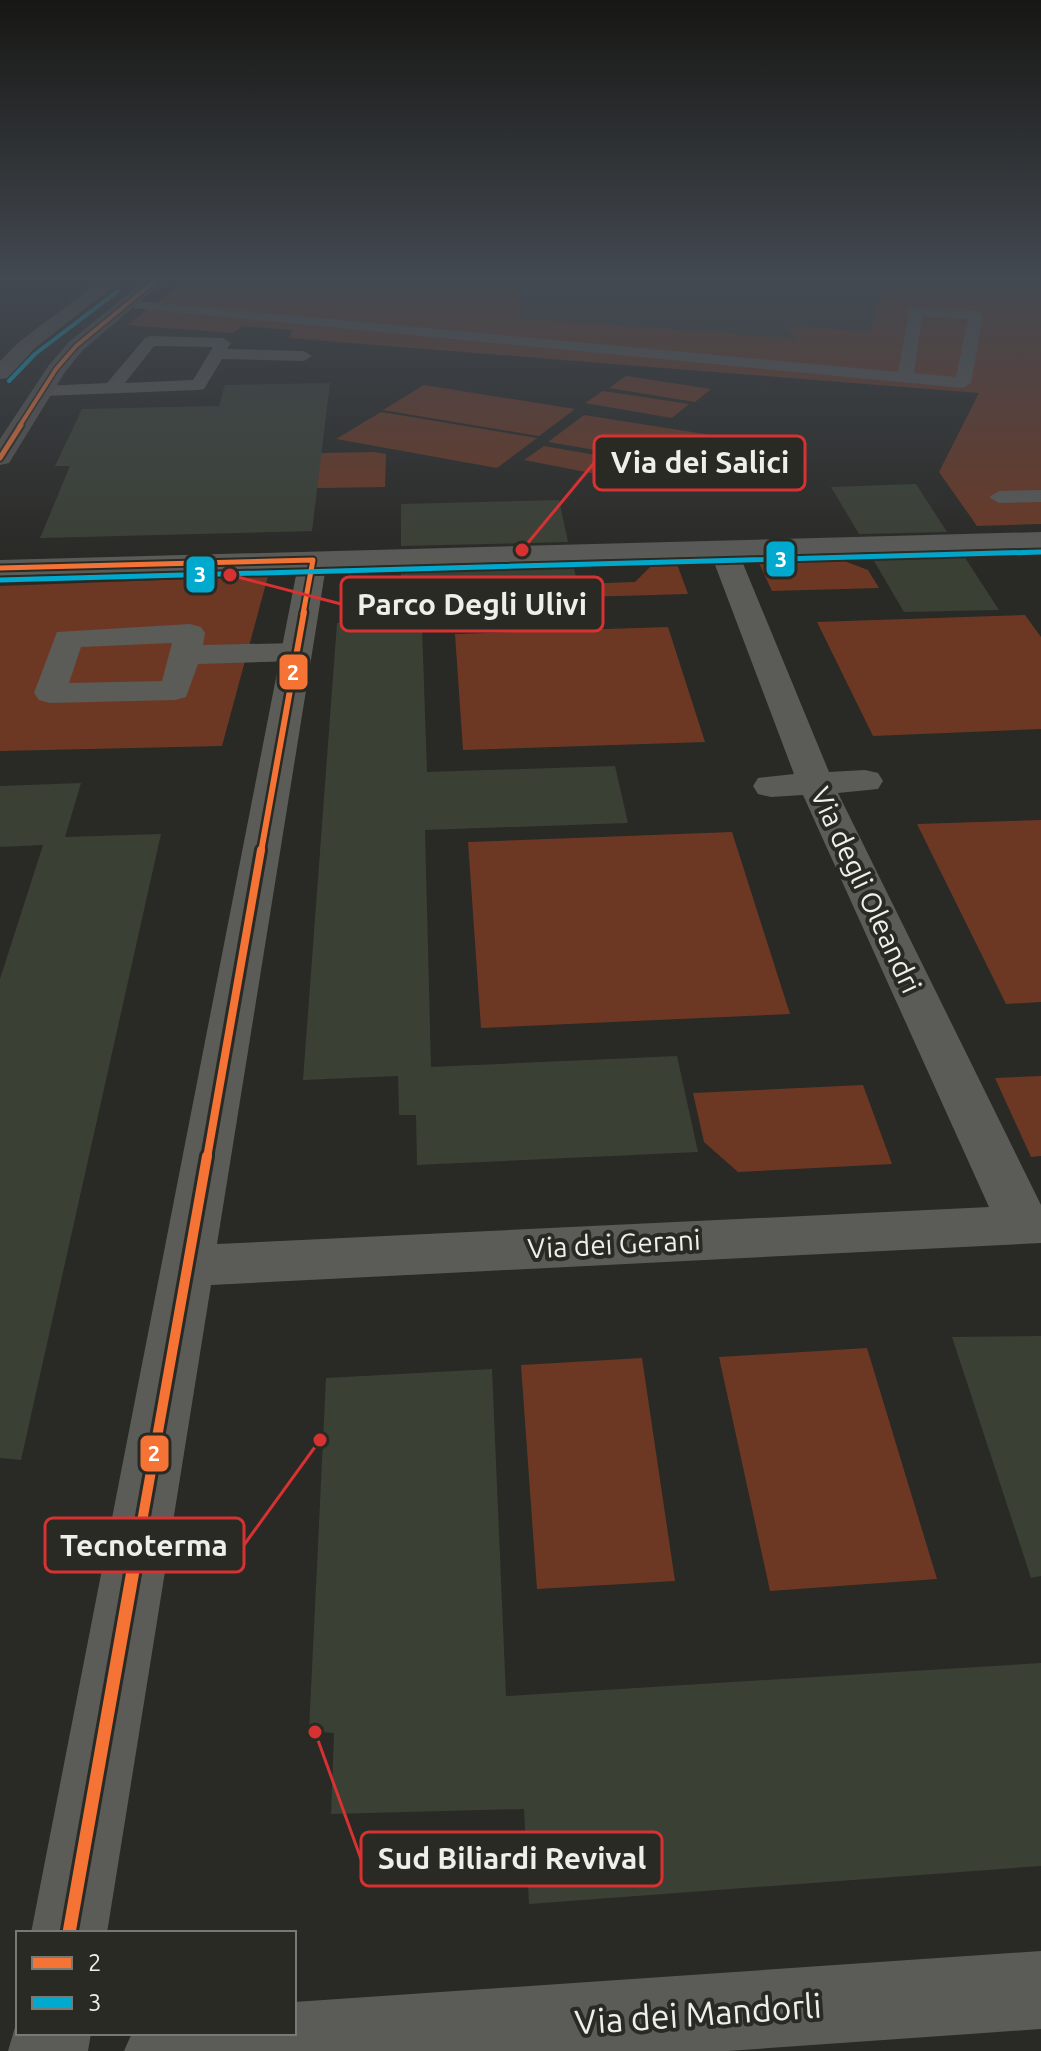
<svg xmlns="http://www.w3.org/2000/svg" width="1041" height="2051" font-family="Ubuntu,sans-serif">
	<rect width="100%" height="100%" fill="#292925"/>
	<!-- green -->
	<path fill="#6c3824" d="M184,281H1041V524L977,526L939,472L979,393L288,338L293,330L243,326L233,333L127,325Z
		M626,376L711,389L695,402L609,388Z
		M424,385L575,409L539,436L383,410Z
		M603,391L689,404L672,418L585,403Z
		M381,412L537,438L497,468L336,439Z
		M584,415L749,441L719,471L548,442Z
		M544,446L637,462L617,478L524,460Z
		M375,452L386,454L385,487L193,490L206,455Z
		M839,559L868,570L879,588L772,591L758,561Z
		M677,564L688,594L581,597L578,584L635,582L652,565Z
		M268,576L222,746L0,751V586Z
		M1025,615L1041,637V729L873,736L817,622Z
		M668,627L705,742L463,750L455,634Z
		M1041,820V1002L1006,1004L917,824Z
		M732,832L790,1014L481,1028L468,842Z
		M1041,1076V1156L1031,1157L995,1078Z
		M863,1085L892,1164L738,1172L704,1142L693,1093Z
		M867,1348L937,1579L770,1591L719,1357Z
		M642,1358L675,1581L537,1589L521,1365Z"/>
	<!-- building -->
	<path fill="#3a4034" d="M520,281H884L870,332L786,326L796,339L518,318Z
		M330,383L312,531L40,538L70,466H55L82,409L219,406L225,385Z
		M916,484L947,532L859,534L831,487Z
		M559,500L568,542L401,546V504Z
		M962,553L999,610L904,612L871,556Z
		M573,564L586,621L422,626L427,772L615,766L628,823L425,830L431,1067L677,1056L698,1152L417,1165L416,1115H399L398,1076L303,1080L337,623L401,622V568Z
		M81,783L65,837L161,834L21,1460L0,1458V979L43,845L0,847V786Z
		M1041,1336V1576L1031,1578L952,1337Z
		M492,1369L506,1696L1041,1663V1866L529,1904L524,1809L331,1814L334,1733L309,1731L326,1378Z"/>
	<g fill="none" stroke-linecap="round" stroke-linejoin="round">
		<!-- service -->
		<path fill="#5b5b58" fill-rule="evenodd" d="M126,300L898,372L910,308L976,311L983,315L971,383L963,388L121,307V301ZM922,316L968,319L956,377L914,373Z
			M150,336L223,338L231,343L227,349L304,351L312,356L304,361L222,359L204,389L198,390L43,396L35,391L43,386L107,383L145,338ZM154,346L213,347L193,380L125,383Z
			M1041,490V502L999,503L989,497L999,491Z"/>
		<!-- pedestrian -->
		<path fill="#5b5b58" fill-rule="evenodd" d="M190,624L201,627L205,633L203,645L297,643L308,645L312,652L308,659L297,661L198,664L186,697L175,700L50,703L39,700L34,693L57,632ZM172,643L162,681L69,683L81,647Z"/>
		<!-- minor -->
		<path fill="#5b5b58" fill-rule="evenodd" d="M723,541L733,543L737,549L829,772L865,770L878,773L883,781L878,789L838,793L1041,1205V1243L211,1285L107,1933H31L299,560L303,554L313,552L323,554L327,560L217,1244L989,1207L803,795L771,797L758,794L753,786L758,778L794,774L709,549L713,543Z
			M18,2017V2033H91L88,2051H8Z"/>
		<!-- tertiary -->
		<path fill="#5b5b58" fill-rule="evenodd" d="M1041,532V548L0,576V560Z
			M1041,1951V2029L728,2051H124L132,2033H294V2002Z"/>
		<!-- secondary -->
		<path fill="#595652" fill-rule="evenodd" d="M100,281H120L34,349L8,378L0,379V361L20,341Z
			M144,281H164L83,350L65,372L9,463L0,465V439L49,365L69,342Z"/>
		<defs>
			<path id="bus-1-far5" d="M19,427L56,369L76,346L155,281"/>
			<path id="bus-1-far4" d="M0,458L21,425
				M0,568L313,560L303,614"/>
			<path id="bus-1-far3" d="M261,852L304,612"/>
			<path id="bus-1-far2" d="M207,1158L261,850"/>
			<path id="bus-1-far1" d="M137,1550L207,1156"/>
			<path id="bus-1" d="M69,1933L137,1548"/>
			<path id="bus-2-far1" d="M9,381L35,354L118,291"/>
			<path id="bus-2" d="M0,580L1041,552"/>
		</defs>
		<!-- bus-1-far5 casing -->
		<use href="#bus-1-far5" stroke="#2a2a24" stroke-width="7"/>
		<!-- bus-1-far4 casing -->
		<use href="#bus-1-far4" stroke="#2a2a24" stroke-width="9"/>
		<!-- bus-1-far3 casing -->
		<use href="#bus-1-far3" stroke="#2a2a24" stroke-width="11"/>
		<!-- bus-1-far2 casing -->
		<use href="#bus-1-far2" stroke="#2a2a24" stroke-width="14"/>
		<!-- bus-1-far1 casing -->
		<use href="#bus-1-far1" stroke="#2a2a24" stroke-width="16"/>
		<!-- bus-1 casing -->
		<use href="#bus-1" stroke="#2a2a24" stroke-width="19"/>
		<!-- bus-2-far1 casing -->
		<use href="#bus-2-far1" stroke="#2a2a24" stroke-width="7"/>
		<!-- bus-2 casing -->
		<use href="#bus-2" stroke="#2a2a24" stroke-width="9"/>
		<!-- bus-1-far5 -->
		<use href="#bus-1-far5" stroke="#f57335" stroke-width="4"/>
		<!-- bus-1-far4 -->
		<use href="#bus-1-far4" stroke="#f57335" stroke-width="5"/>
		<!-- bus-1-far3 -->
		<use href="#bus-1-far3" stroke="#f57335" stroke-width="6"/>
		<!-- bus-1-far2 -->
		<use href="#bus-1-far2" stroke="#f57335" stroke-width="8"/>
		<!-- bus-1-far1 -->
		<use href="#bus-1-far1" stroke="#f57335" stroke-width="10"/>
		<!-- bus-1 -->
		<use href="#bus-1" stroke="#f57335" stroke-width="13"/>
		<!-- bus-2-far1 -->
		<use href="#bus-2-far1" stroke="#00a9ce" stroke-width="4"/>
		<!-- bus-2 -->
		<use href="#bus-2" stroke="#00a9ce" stroke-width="5"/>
	</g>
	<!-- sky -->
	<linearGradient id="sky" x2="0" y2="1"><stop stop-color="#171714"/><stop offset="0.49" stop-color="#434951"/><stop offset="1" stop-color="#434951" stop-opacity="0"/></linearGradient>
	<rect width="1041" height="568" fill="url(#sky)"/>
	<g text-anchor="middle" stroke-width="8" stroke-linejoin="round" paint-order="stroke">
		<!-- street labels -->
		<g font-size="28" fill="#eeeeeb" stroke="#2a2a24">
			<text transform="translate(866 890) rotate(65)" y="10">Via degli Oleandri</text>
			<text transform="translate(614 1244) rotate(-3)" y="10">Via dei Gerani</text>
		</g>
		<!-- near-street labels -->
		<g font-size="34" fill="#eeeeeb" stroke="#2a2a24">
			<text transform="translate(698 2014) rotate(-4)" y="12">Via dei Mandorli</text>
		</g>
	</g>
	<!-- callouts -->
	<path fill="none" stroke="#d73232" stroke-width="3" d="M522 550L594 463M230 575L341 604M320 1440L244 1545M315 1732L361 1859"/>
	<g fill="#d73232" stroke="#2a2a24" stroke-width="3">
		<circle cx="522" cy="550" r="8"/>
		<circle cx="230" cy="575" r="8"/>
		<circle cx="320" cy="1440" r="8"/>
		<circle cx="315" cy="1732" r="8"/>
	</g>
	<g fill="#2a2a24" stroke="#d73232" stroke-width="3">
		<rect x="594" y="436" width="211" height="54" rx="8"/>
		<rect x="341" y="577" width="262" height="54" rx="8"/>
		<rect x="45" y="1518" width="199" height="54" rx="8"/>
		<rect x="361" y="1832" width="301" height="54" rx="8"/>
	</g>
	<g font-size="30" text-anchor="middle" font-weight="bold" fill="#eeeeeb">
		<text x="700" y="473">Via dei Salici</text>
		<text x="472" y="615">Parco Degli Ulivi</text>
		<text x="144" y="1556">Tecnoterma</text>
		<text x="512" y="1869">Sud Biliardi Revival</text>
	</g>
	<g stroke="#2a2a24" stroke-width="3">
		<rect x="765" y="540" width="31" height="38" rx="8" fill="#00a9ce"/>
		<rect x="185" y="555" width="31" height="39" rx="8" fill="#00a9ce"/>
		<rect x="278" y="653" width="31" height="38" rx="8" fill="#f57335"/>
		<rect x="139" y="1434" width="31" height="39" rx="8" fill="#f57335"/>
	</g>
	<g font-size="22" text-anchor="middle" font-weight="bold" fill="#fff">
		<text x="781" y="567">3</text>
		<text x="200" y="582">3</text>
		<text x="293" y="680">2</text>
		<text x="154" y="1461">2</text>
	</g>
	<!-- legend -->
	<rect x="16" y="1931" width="280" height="104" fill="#2a2a24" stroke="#787874" stroke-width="2"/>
	<rect x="32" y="1957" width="40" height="12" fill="#f57335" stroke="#787874" stroke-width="2"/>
	<text x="88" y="1971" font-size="24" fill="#eeeeeb">2</text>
	<rect x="32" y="1997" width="40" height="12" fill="#00a9ce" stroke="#787874" stroke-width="2"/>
	<text x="88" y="2011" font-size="24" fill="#eeeeeb">3</text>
</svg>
